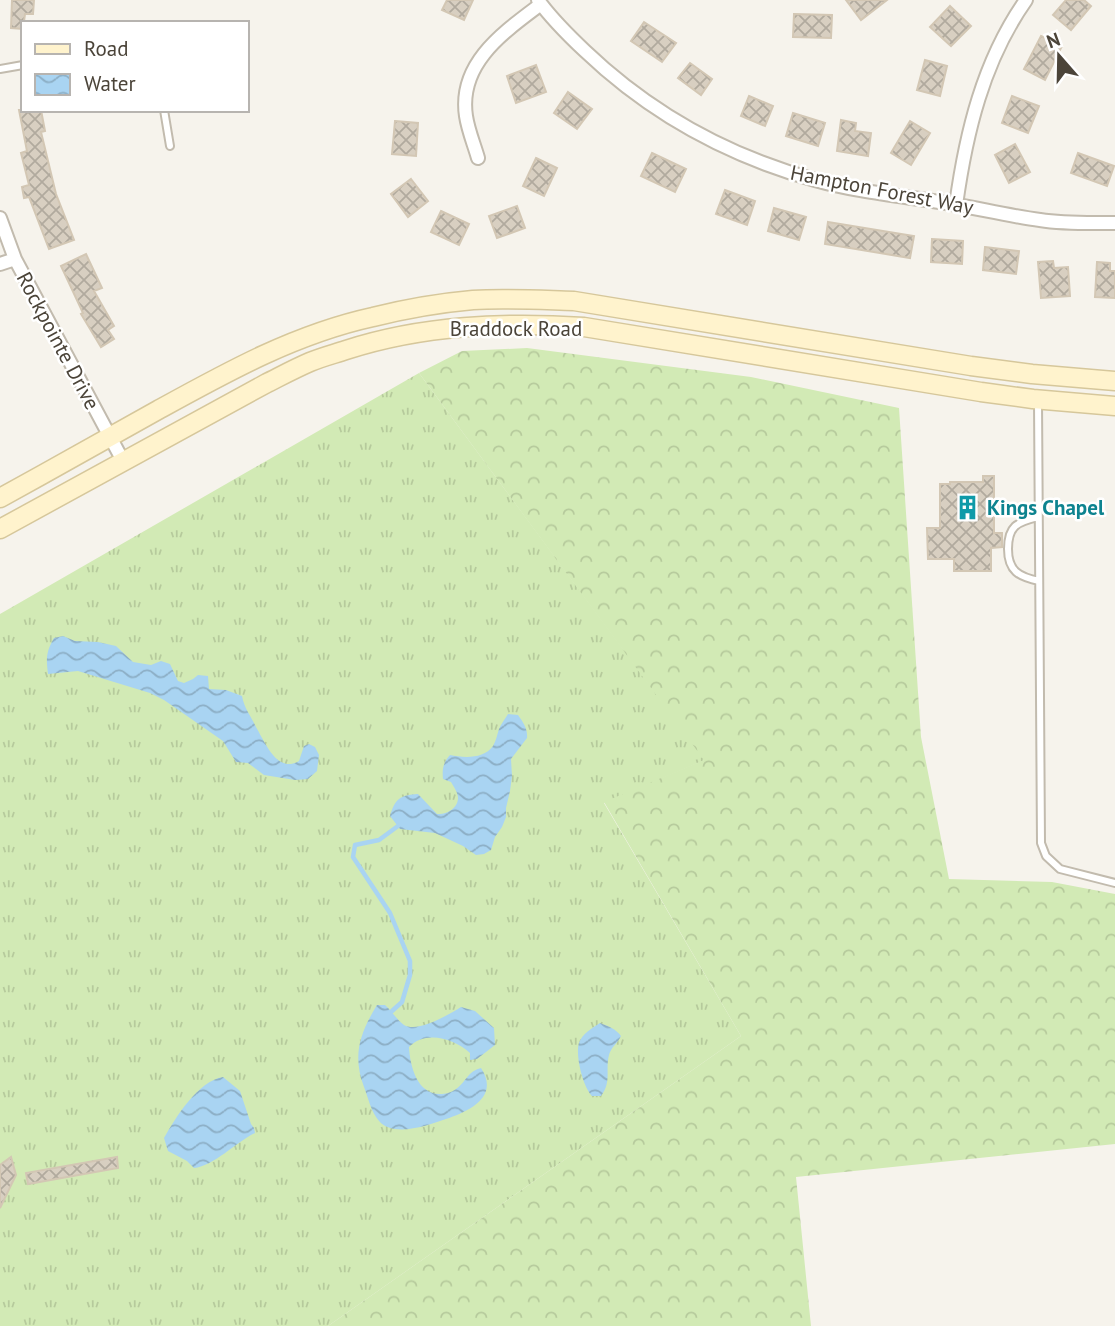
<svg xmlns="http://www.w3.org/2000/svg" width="1115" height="1326" font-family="'PT Sans',sans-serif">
	<defs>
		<pattern id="grass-tufts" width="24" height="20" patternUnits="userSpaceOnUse" patternTransform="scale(1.75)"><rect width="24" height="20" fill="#d2eab5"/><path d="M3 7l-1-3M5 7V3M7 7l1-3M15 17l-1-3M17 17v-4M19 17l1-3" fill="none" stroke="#b6ca9c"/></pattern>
		<pattern id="forest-crowns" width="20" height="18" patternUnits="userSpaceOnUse" patternTransform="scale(1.75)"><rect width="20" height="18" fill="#d2eab5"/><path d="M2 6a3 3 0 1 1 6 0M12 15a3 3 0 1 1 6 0" fill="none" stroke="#b6ca9c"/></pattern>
		<pattern id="water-waves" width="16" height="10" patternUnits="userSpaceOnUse" patternTransform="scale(1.75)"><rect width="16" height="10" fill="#a9d4f2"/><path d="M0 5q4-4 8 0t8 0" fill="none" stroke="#8caec5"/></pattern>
		<pattern id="building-cross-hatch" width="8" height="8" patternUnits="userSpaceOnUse" patternTransform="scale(1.75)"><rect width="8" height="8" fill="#d8cfc1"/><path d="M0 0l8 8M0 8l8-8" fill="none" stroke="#b1aa9e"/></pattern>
	</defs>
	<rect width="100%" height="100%" fill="#f6f3ec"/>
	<!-- grass -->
	<path fill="url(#grass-tufts)" d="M419,373L705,760L604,803L741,1036L328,1326H0V614Z"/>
	<!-- forest -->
	<path fill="url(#forest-crowns)" d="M527,348L751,377L899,408L921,737L949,879L1052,882L1115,894V1144L796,1177L811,1326H328L741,1036L604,802L704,760L419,373L462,351Z"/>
	<!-- water -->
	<path fill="url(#water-waves)" d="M63,636L75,641L98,642L116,646L133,662L151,665L161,661L170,664L178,681L184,683L193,679L198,675L208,676L209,689L226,690L242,696C244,708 251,716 256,727C265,742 277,774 299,761L304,746L309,744L315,747L319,755L317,771L308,779L295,780L264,775L248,763L236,762L223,741L164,700L150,693L78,671L48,674C46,658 46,652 54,638Z
		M508,714L518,715C523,722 528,729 527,738L511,759L512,776L510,791L506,808V817L502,827L495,837L491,850L484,854L476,855L463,846L435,833L400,829L390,816C395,799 400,795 418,794L437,814C445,815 458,809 458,798C458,793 454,787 451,782L443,779C442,769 443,763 450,755C464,758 484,759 493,746C496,741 497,735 499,729C501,724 505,719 508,714Z
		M377,1005H385C392,1011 397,1020 404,1025C418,1033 448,1015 461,1007L475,1011L494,1028L495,1045L477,1059L470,1060V1053C454,1038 425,1030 409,1047C410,1066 417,1094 440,1094C445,1094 451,1093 456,1089C466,1082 468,1071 481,1068C500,1097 469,1111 446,1119C428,1125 394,1138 379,1121C371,1112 368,1097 364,1087C352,1055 360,1033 377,1005Z
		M600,1023C608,1026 616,1029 621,1036C618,1043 611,1047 609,1055C605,1071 612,1081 601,1096H592C583,1087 575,1055 579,1043C582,1034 592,1028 600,1023Z
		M223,1077L240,1091L251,1124L254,1128L255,1133C236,1142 214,1166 194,1168L187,1161L168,1151L164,1138C176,1117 198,1081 223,1077Z"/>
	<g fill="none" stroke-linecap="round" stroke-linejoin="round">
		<!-- stream -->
		<path stroke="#a9d4f2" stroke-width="4.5" d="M392,1011L402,1002L410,975V961L390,913L353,857L355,845L379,840L398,826"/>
	</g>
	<!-- building -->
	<path fill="url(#building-cross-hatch)" stroke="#d3c7b4" stroke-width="2" d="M12,0H34L33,14H25L23,29L11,28Z
		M447,0H473L464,20L442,10Z
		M846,0H887L861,20Z
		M1066,0H1084L1091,6L1071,30L1053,15Z
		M950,6L971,26L951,46L930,27Z
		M794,14L832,15L831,38L793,37Z
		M644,22L676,43L662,62L631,41Z
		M1041,36L1062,46L1045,80L1024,69Z
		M925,60L947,66L940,96L917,90Z
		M690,63L712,79L701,95L678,78Z
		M536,65L546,92L516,103L507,76Z
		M568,92L592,109L577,129L554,113Z
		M749,96L773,106L765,126L741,116Z
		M1012,96L1039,106L1028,133L1002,123Z
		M19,110H41L45,131L41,132L56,194L74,240L49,249L29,197L24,198L22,187L29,185L21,153L27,151Z
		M793,113L825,123L818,146L786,136Z
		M841,120L856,123L855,131L871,133L868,156L837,151Z
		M395,121L418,123L416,156L392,154Z
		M910,121L930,133L911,165L891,153Z
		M1015,144L1030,172L1009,183L995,155Z
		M652,153L686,169L675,192L641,176Z
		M1078,153L1114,166L1107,186L1071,173Z
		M536,158L557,168L544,196L523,186Z
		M411,179L428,201L408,217L391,194Z
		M725,190L755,201L747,225L716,214Z
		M517,206L525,228L497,238L489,216Z
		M774,208L806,217L799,240L768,231Z
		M441,211L469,224L459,245L431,232Z
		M828,222L914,236L910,258L825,244Z
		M932,239L963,241L962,264L931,262Z
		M985,247L1019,251L1016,274L983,270Z
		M86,254L102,288L94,291L114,326L108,330L114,339L101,347L81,314L83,313L61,266Z
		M1053,261L1054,268L1068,267L1070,296L1041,298L1038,262Z
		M1097,262L1110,263V271H1115V298L1095,297Z
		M983,476H994V533H1002V547L991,548V571H954V559H928L927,528H940V484H950V482H983Z
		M11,1157L16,1175L0,1208V1165Z
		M117,1157L118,1168L28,1184L26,1173Z"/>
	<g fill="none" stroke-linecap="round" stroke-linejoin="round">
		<defs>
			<path id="lane" d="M0,69L23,65
				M164,110L170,146
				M1038,402L1041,843L1046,856L1060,869L1115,883
				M1038,517C1017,522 1008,526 1008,549C1008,571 1019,577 1039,581"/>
			<path id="street" d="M538,0C551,18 568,35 585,51C650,113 728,156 815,180C857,192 902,196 946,203C977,208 1009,216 1040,220C1065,224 1090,223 1115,223
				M478,158C474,144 468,130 466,116C458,63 504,32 541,4
				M956,205C966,133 983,61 1026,0
				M0,218L15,259L123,461
				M0,264L15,259"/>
			<path id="secondary" d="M0,498C53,469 106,439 158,410C227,372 295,334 373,317C405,309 439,303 473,300C506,298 540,300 574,301L971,366L1032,374L1115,381
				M0,529L267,383C281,376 296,368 310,362C322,357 334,354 346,350C423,325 504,322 584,327L981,392L1033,399L1115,406"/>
		</defs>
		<!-- lane casing -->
		<use href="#lane" stroke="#c2bbae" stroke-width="10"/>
		<!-- street casing -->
		<use href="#street" stroke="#c2bbae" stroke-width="16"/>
		<!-- secondary casing -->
		<use href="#secondary" stroke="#d6c79b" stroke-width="21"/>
		<!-- lane -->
		<use href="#lane" stroke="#fff" stroke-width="6"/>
		<!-- street -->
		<use href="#street" stroke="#fff" stroke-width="12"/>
		<!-- secondary -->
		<use href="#secondary" stroke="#fff3cd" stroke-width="18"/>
	</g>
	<!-- icons -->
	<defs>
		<symbol id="building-bare" viewBox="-9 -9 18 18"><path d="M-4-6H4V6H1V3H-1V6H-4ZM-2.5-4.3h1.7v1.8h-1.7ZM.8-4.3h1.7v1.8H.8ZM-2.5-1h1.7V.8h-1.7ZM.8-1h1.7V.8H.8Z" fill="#0f9aa8" stroke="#fff" stroke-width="2.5" paint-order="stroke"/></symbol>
	</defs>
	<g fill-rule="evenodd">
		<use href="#building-bare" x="950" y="490" width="35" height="35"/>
	</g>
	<g text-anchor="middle" stroke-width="5" stroke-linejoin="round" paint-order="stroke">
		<!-- street labels -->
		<g font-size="21" fill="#4b4439" stroke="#fff">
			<text transform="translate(882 190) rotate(11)" y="7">Hampton Forest Way</text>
			<text x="516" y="336">Braddock Road</text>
			<text transform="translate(58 341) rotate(62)" y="7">Rockpointe Drive</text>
		</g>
		<!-- culture labels -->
		<g font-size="21" font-weight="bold" fill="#0d838f" stroke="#fff" text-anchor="start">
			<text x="987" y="515">Kings Chapel</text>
		</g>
	</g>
	<!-- legend -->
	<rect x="21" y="21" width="228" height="91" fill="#ffffff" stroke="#b7b4b0" stroke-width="2"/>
	<rect x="35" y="44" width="35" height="10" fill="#fff3cd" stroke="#b7b4b0" stroke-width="2"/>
	<text x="84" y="56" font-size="21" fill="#4b4439">Road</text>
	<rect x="35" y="74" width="35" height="21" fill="url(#water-waves)" stroke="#b7b4b0" stroke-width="2"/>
	<text x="84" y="91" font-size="21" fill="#4b4439">Water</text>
	<!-- north arrow -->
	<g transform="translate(1059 56) rotate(340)" stroke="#ffffff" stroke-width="5" paint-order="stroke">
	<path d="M0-5L12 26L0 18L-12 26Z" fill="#4b4439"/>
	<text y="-10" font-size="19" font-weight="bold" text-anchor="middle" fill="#4b4439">N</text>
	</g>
</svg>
